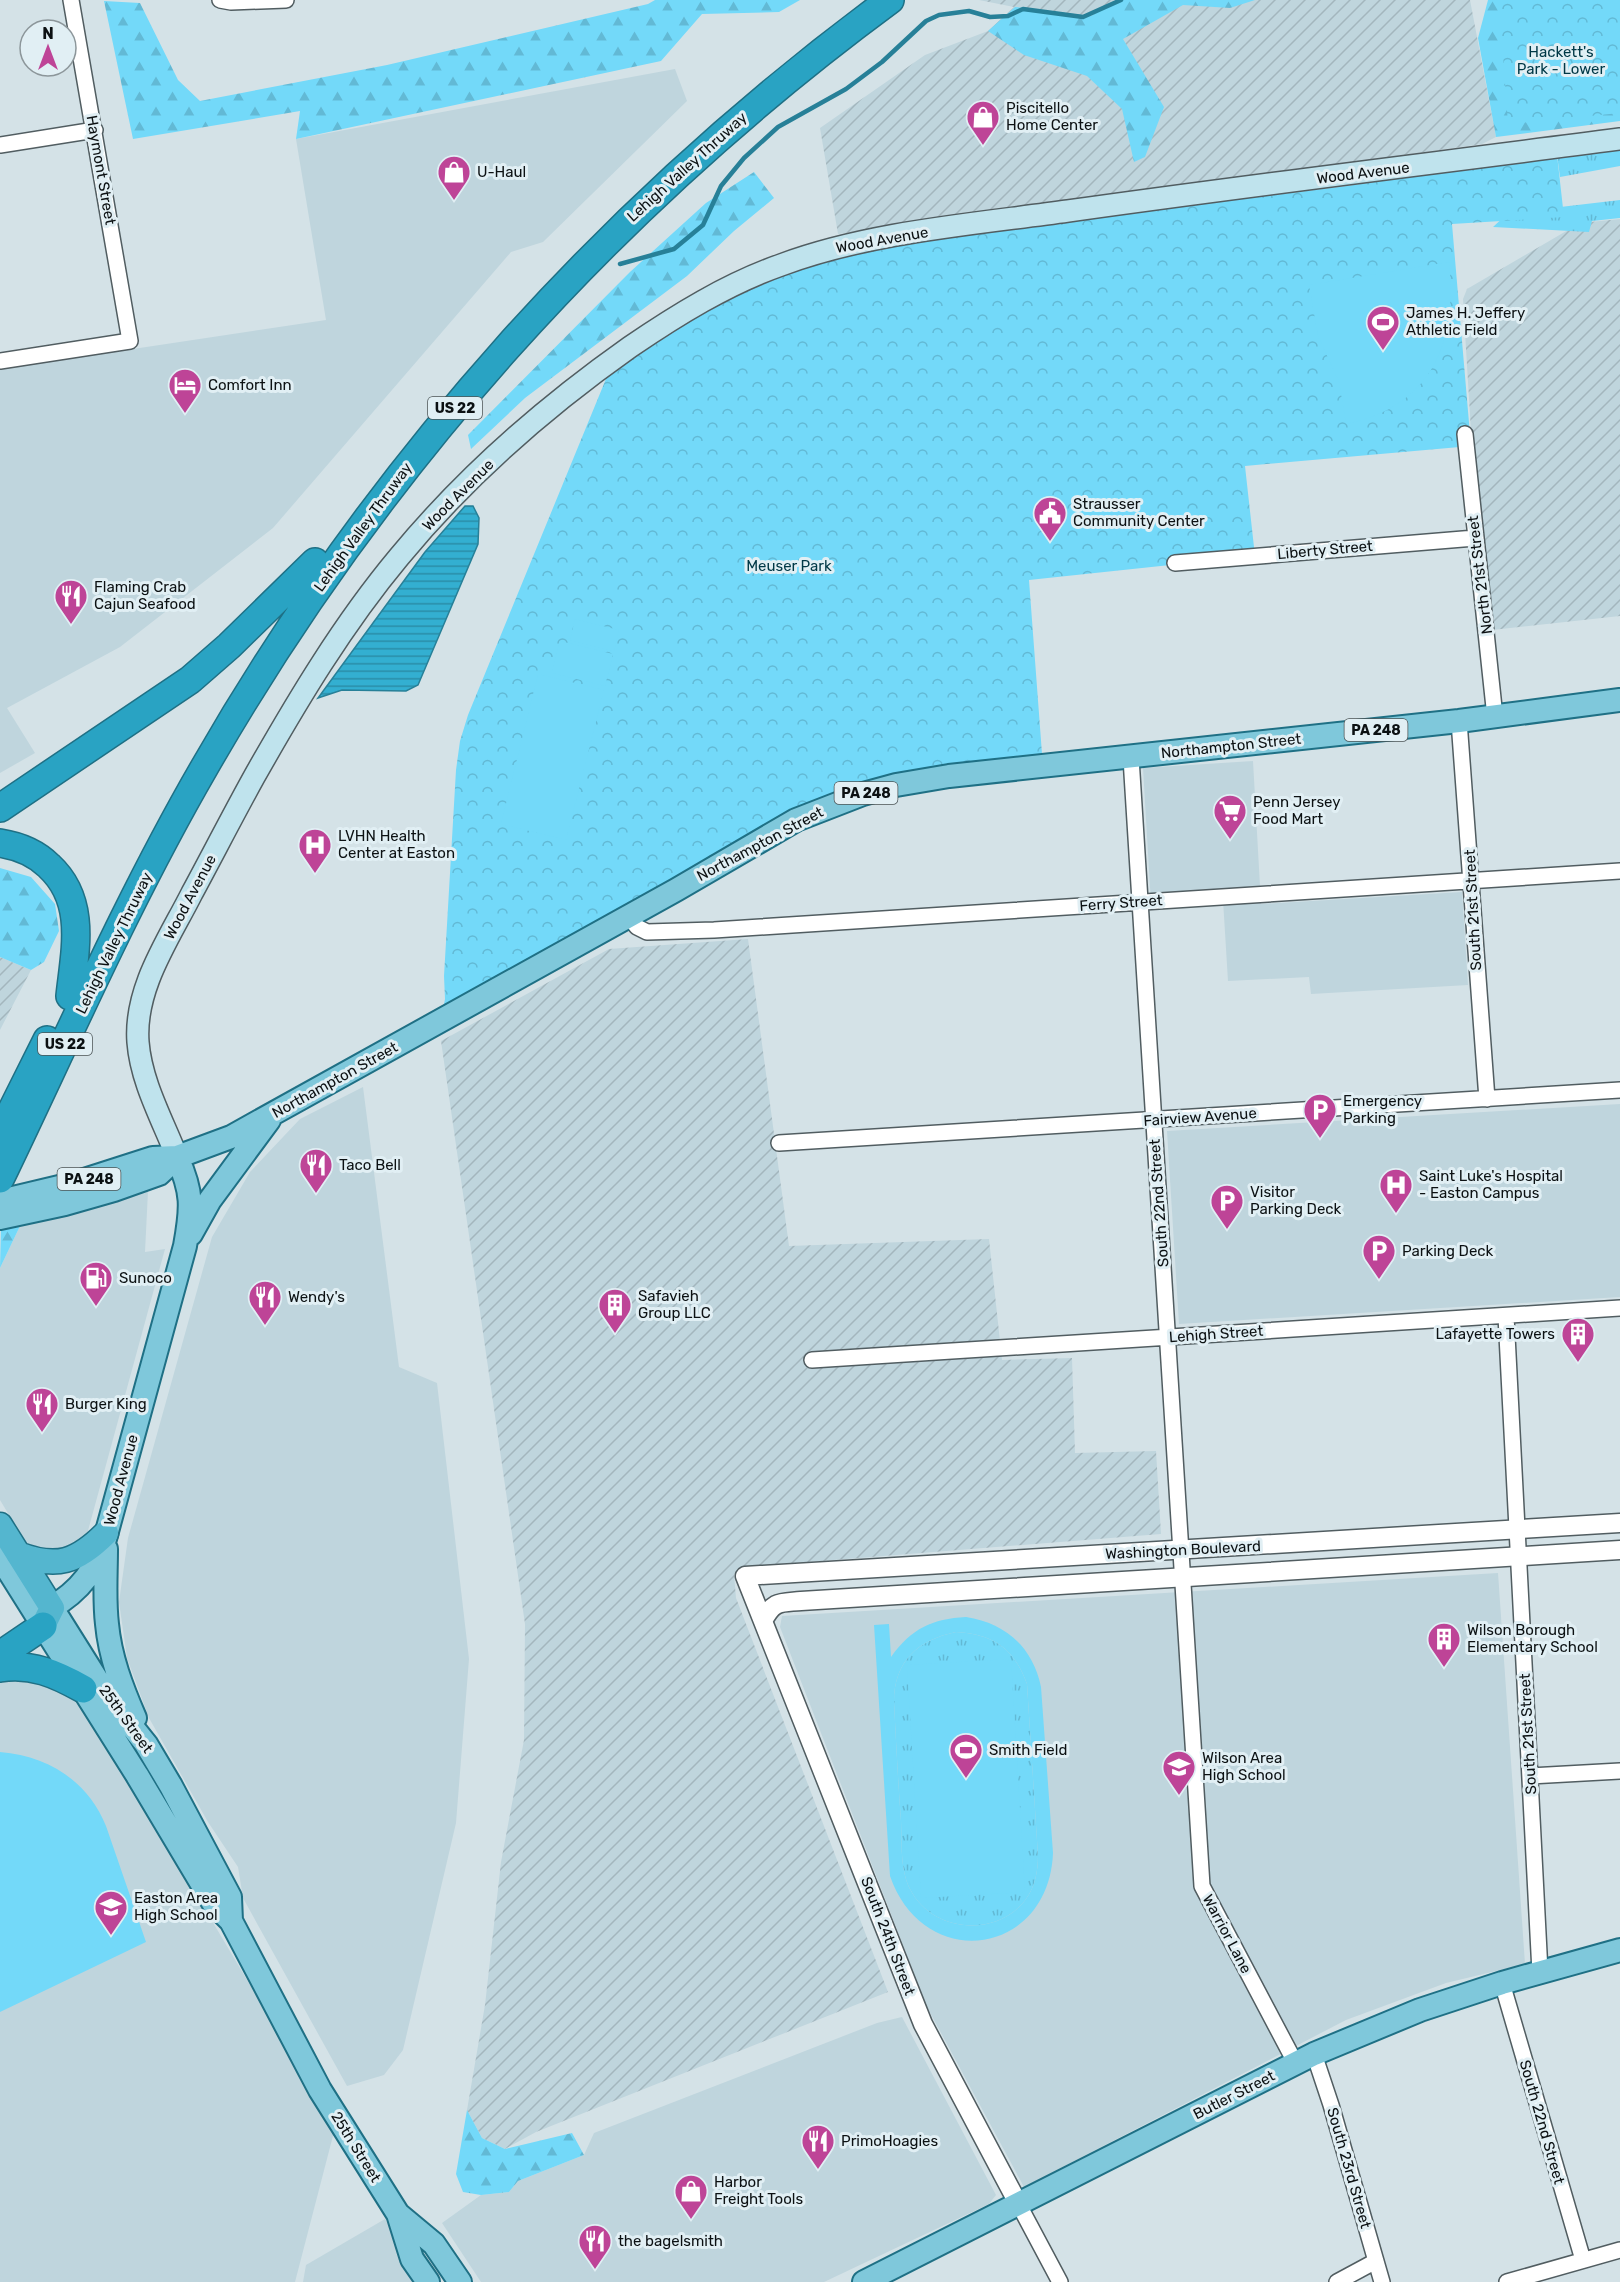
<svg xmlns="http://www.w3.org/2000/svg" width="1620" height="2282" font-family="Rubik,sans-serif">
	<defs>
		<pattern id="industrial-furrows" width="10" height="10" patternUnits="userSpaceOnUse" patternTransform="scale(1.5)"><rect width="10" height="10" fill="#bfd5dd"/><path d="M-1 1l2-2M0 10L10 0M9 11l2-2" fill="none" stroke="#a3b6bd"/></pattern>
		<pattern id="grass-tufts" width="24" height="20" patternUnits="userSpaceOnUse" patternTransform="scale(1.5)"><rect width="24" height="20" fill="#73d9f9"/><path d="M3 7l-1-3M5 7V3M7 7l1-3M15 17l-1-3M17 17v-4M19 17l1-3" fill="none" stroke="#62b9d5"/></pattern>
		<pattern id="forest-firs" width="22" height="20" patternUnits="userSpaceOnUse" patternTransform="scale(1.5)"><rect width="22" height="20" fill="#73d9f9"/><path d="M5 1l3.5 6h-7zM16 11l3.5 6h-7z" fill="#62b9d5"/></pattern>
		<pattern id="park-crowns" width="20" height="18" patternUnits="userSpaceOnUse" patternTransform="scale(1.5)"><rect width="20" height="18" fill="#73d9f9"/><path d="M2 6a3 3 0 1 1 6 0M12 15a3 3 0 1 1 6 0" fill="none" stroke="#62b9d5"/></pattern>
		<pattern id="water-rules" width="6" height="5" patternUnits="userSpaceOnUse" patternTransform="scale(1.5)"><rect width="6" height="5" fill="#33afd1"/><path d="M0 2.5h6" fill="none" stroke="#2a8da8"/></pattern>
	</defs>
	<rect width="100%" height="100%" fill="#d4e2e7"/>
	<!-- built -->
	<path fill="#bfd5dd" d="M675,69L687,101L543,242L511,252L273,528L120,647L7,708L35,753L0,773V369L326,320L296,139Z
		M1253,761L1261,904L1462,892L1468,985L1311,994L1309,977L1228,981L1223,900L1151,904L1143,768Z
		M363,1087L399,1367L437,1383L469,1659L456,1823L403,2050L384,2075L347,2086L243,1898L238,1867L208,1822L149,1718L127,1658L119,1602L128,1538L212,1237L250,1172L300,1119Z
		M1620,1104V1297L1179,1324L1167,1131Z
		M148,1191L145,1252L165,1249L86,1538L73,1549L47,1553L29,1548L0,1500V1268L20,1226Z
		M1498,1573L1525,1964L1446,1983L1346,2020L1024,2187L927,2007L780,1627L782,1616Z
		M28,1673L76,1692L335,2128L295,2282H0V1683Z
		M902,2017L996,2195L989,2204L824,2282H481L442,2223L481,2195L509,2192L518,2181L584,2155L594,2133L877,2023Z
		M385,2219L427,2282H303L306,2265Z"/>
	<!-- industrial -->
	<path fill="url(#industrial-furrows)" d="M979,0H1470L1496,137L1482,144L838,234L820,128L925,55L988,31L1014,7Z
		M1620,219V616L1483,631L1463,299L1467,289L1580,223Z
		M748,939L789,1246L989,1239L1002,1360L1072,1358L1075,1453L1156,1451L1161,1534L746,1567L734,1574L736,1598L888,1992L536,2132L505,2149L482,2138L467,2110L485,2005L501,1862L524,1740L525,1624L441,1041L609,949Z
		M0,957L31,970L0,1030Z"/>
	<!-- grass -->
	<path fill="url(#grass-tufts)" d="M1620,147V166L1560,177L1557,155Z
		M1620,200V218L1592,221L1589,232L1493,227L1508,213Z
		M956,1632C993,1634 1014,1648 1027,1684L1038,1856C1038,1871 1035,1887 1026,1899C997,1938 932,1933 910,1889C900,1869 902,1843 901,1821C898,1781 896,1742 894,1702C894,1661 918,1640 956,1632Z"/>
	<!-- forest -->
	<path fill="url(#forest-firs)" d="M655,0H800L779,12L702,14L661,61L296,139L300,111L133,139L104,1L140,3L178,80L200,101L387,65L648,4Z
		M1119,0H1255L1230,8L1183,5L1123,39L1164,107L1145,157L1134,162L1122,109L1087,76L1024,55L988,31L1015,7L1091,16Z
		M1488,0H1620V121L1496,137L1478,38Z
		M754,172L774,198L734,231L687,276L525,398L471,449L468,435L630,272L706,203Z
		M0,868L31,877L55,904L59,931L44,962L31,970L0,957Z
		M20,1226L0,1268L1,1228Z
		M467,2110L482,2138L505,2149L572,2133L584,2155L518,2181L509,2192L481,2195L463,2192L456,2174Z"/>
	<!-- park -->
	<path fill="url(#park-crowns)" d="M1499,0H1620V113L1508,124Z
		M1557,155L1564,217L1452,224L1471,446L1245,466L1255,556L1029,580L1043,767L863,794L441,1020L445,999L444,976L456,770L460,741L468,715L608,374L709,308L781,273L856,253L902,244L1035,224L1347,186Z"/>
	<!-- pitch -->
	<path fill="#73d9f9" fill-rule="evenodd" d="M1449,262C1455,317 1446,375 1394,406C1380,415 1363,420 1346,424L1339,382L1318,336L1309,285Z
		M575,619L619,630L614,651L570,640Z
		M560,641L613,654L605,686L552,673Z
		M538,674L604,690L566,840L501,824Z
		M966,1617C1006,1623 1033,1648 1041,1687L1053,1853C1049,1956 924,1974 890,1876L874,1625L889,1624L891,1657C912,1628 932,1619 966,1617ZM956,1632C993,1634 1014,1648 1027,1684L1038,1856C1038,1871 1035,1887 1026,1899C997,1938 932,1933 910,1889C900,1869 902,1843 901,1821C898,1781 896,1742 894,1702C894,1661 918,1640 956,1632Z
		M1011,1659L1025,1892L921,1898L907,1665Z
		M0,1752C48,1756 88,1781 106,1826L146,1942L0,2012Z"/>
	<!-- water -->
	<path fill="url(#water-rules)" stroke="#278098" stroke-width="1.5" d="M465,506H473L479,518L478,544L418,685L406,691L342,690L318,698L425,552Z"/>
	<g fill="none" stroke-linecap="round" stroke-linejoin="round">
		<!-- stream -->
		<path stroke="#278098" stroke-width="4.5" d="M620,264L674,249L703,225L721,186L744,158L778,127L846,89L882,62L926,21L939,15L969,11L990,17L1008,16L1023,9L1083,17L1121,0"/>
		<defs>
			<path id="minor" d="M220,0L231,2L286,0
				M0,145L95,130
				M0,361L130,341L71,0
				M1465,434L1495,717
				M1175,563L1475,538
				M1459,721L1487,1099
				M1131,758L1202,1886L1296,2064
				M628,916L637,927L647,932L714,930L1620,871
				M779,1143L1620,1090
				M1506,1316L1540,1972
				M812,1360L1620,1308
				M1530,1776L1620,1771
				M1502,1983L1583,2260
				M1314,2054L1331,2105L1382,2282
				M1019,2205L1060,2282
				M1337,2282L1376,2261
				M1507,2282L1620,2250"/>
			<path id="tertiary" d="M763,1621C774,1600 780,1603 801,1601L1620,1550
				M1019,2205L923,2024L745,1576L1620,1523"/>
			<path id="secondary" d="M177,1157C163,1121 141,1082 138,1042C134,988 169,939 192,893C213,854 233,815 254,777C297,701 343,624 399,557C465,477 545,407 630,347C677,315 727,284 781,265C869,232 975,224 1068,211C1252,185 1436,163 1620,139"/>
			<path id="primary" d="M0,1201L72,1184L153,1158L177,1157L231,1137L676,890L796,820L863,794L896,785L949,776L1459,721L1620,700
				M0,1218L65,1204L114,1190L159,1174L177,1157
				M191,1234L210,1200L269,1120
				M106,1549C106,1574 104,1599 107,1624C110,1657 122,1688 135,1718
				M0,1557L137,1775L214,1904L231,1921L320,2090L398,2214L412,2259L428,2282
				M52,1608L106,1694L146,1744L171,1786L230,1897L231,1921
				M37,1615C68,1601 92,1579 103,1546L185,1246C192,1207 193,1193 177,1157
				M398,2214L434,2244L460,2282
				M864,2282L1314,2054L1420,2010L1502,1983L1620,1950"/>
			<path id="trunk" d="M0,1525L52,1608L43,1626
				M18,1554C57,1569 77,1562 106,1533"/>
			<path id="motorway" d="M0,808L190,680L229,646L315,562
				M0,843C19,846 35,852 49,866C87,901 75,950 70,996
				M0,1134L47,1040
				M0,1179C66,1042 127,901 204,768C377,466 609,207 890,0
				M0,1655L43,1626
				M0,1668C32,1663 56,1674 83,1689"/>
		</defs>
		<!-- minor casing -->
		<use href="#minor" stroke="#515d61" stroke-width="18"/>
		<!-- tertiary casing -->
		<use href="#tertiary" stroke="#515d61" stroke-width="21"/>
		<!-- secondary casing -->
		<use href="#secondary" stroke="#515d61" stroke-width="24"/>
		<!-- primary casing -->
		<use href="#primary" stroke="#1f7085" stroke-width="26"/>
		<!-- trunk casing -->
		<use href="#trunk" stroke="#1f7085" stroke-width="27"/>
		<!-- motorway casing -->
		<use href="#motorway" stroke="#1f7085" stroke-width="30"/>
		<!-- minor -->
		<use href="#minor" stroke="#fff" stroke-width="15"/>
		<!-- tertiary -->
		<use href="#tertiary" stroke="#fff" stroke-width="18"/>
		<!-- secondary -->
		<use href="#secondary" stroke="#bfe3ed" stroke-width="21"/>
		<!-- primary -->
		<use href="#primary" stroke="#7fc8db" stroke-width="22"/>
		<!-- trunk -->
		<use href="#trunk" stroke="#54b6cf" stroke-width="24"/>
		<!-- motorway -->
		<use href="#motorway" stroke="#29a3c3" stroke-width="27"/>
	</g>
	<!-- icons -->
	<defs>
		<symbol id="shop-pin" viewBox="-11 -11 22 30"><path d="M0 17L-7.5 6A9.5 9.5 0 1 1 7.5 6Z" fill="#be4497" stroke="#e1eff4"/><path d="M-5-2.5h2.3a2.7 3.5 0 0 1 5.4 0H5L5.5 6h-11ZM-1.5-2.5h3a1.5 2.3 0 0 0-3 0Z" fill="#fff"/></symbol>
		<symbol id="stadium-pin" viewBox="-11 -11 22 30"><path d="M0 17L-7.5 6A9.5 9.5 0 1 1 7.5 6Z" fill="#be4497" stroke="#e1eff4"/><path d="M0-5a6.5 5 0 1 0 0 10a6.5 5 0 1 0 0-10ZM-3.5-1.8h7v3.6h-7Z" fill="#fff"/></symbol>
		<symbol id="hotel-pin" viewBox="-11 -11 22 30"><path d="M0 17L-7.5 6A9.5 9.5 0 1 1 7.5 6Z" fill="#be4497" stroke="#e1eff4"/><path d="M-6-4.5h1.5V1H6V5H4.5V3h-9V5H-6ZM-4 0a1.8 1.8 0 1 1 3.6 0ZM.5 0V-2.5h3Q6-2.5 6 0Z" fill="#fff"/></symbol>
		<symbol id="civic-pin" viewBox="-11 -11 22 30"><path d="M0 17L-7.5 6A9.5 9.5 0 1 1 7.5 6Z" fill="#be4497" stroke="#e1eff4"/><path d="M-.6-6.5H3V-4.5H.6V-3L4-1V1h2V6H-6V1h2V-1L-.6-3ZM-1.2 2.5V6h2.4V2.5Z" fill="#fff"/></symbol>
		<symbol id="restaurant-pin" viewBox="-11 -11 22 30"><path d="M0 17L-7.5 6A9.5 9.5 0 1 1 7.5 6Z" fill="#be4497" stroke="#e1eff4"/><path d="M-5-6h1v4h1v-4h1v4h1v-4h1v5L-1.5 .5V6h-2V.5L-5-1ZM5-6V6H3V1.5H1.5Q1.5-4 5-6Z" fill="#fff"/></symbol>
		<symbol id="supermarket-pin" viewBox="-11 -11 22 30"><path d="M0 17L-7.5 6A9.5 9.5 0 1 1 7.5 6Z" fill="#be4497" stroke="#e1eff4"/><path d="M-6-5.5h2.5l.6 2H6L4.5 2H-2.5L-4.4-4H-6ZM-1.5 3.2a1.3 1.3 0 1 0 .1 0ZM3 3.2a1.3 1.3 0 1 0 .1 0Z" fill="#fff"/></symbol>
		<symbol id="hospital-pin" viewBox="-11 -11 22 30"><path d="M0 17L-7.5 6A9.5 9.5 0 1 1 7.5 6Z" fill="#be4497" stroke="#e1eff4"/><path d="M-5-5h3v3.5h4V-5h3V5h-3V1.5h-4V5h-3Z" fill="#fff"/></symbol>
		<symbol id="parking-pin" viewBox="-11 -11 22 30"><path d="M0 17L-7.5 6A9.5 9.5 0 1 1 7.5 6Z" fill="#be4497" stroke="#e1eff4"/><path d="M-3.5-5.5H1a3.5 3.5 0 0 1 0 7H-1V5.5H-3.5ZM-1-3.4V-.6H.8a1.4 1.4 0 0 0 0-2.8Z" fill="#fff"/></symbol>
		<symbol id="fuel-pin" viewBox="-11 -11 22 30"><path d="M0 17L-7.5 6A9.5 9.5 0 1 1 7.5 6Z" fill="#be4497" stroke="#e1eff4"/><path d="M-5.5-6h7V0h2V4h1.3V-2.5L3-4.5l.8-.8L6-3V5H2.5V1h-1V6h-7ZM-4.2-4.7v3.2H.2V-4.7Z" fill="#fff"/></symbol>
		<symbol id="building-pin" viewBox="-11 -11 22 30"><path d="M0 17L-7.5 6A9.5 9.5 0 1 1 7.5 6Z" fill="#be4497" stroke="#e1eff4"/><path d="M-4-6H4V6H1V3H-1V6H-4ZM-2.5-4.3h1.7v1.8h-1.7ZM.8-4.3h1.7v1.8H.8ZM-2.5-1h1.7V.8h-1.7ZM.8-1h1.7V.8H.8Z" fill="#fff"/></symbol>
		<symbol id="school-pin" viewBox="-11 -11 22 30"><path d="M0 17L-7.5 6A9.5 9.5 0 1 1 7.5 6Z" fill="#be4497" stroke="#e1eff4"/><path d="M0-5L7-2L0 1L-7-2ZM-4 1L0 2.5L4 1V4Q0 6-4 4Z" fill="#fff"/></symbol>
	</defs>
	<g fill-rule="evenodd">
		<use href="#shop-pin" x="964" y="98" width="38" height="52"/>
		<use href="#shop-pin" x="435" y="153" width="38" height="52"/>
		<use href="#stadium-pin" x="1364" y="303" width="38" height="52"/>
		<use href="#hotel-pin" x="166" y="366" width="38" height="52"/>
		<use href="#civic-pin" x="1031" y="494" width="38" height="52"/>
		<use href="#restaurant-pin" x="52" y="577" width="38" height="52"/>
		<use href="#supermarket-pin" x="1211" y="792" width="38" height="52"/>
		<use href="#hospital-pin" x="296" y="826" width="38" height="52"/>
		<use href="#parking-pin" x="1301" y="1091" width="38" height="52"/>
		<use href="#restaurant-pin" x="297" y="1146" width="38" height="52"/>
		<use href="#hospital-pin" x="1377" y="1166" width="38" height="52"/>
		<use href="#parking-pin" x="1208" y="1182" width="38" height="52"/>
		<use href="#parking-pin" x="1360" y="1232" width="38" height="52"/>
		<use href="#fuel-pin" x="77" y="1259" width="38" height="52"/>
		<use href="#restaurant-pin" x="246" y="1278" width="38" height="52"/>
		<use href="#building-pin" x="596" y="1286" width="38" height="52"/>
		<use href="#building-pin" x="1559" y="1315" width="38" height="52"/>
		<use href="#restaurant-pin" x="23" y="1385" width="38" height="52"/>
		<use href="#building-pin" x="1425" y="1620" width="38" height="52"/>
		<use href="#stadium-pin" x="947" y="1731" width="38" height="52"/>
		<use href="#school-pin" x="1160" y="1748" width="38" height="52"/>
		<use href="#school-pin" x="92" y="1888" width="38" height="52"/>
		<use href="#restaurant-pin" x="799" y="2122" width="38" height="52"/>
		<use href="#shop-pin" x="672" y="2172" width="38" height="52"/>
		<use href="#restaurant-pin" x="576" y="2222" width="38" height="52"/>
	</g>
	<g text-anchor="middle" stroke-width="6" stroke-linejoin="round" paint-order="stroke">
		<!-- shield labels -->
		<g fill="#e1eff4" stroke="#4c5456" stroke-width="1.5">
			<rect x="428" y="397" width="54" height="22" rx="4.5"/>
			<rect x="1344.5" y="719" width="63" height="22" rx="4.5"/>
			<rect x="834.5" y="782" width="63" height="22" rx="4.5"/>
			<rect x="38" y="1033" width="54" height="22" rx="4.5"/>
			<rect x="57.5" y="1168" width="63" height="22" rx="4.5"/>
		</g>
		<g font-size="14" font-weight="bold" fill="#0c1113">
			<text x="455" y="413">US 22</text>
			<text x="1376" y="735">PA 248</text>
			<text x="866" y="798">PA 248</text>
			<text x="65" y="1049">US 22</text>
			<text x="89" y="1184">PA 248</text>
		</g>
		<!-- park labels -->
		<g font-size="15" fill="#003846" stroke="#e1eff4">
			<text x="1561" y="57">Hackett's<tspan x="1561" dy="17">Park - Lower</tspan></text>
			<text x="789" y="571">Meuser Park</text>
		</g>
		<!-- poi labels -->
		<g font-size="15" fill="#0c1113" stroke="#e1eff4" text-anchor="start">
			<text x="1006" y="113">Piscitello<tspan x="1006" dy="17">Home Center</tspan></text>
			<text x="477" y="177">U-Haul</text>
			<text x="1406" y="318">James H. Jeffery<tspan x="1406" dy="17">Athletic Field</tspan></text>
			<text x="208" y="390">Comfort Inn</text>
			<text x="1073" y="509">Strausser<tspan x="1073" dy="17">Community Center</tspan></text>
			<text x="94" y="592">Flaming Crab<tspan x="94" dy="17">Cajun Seafood</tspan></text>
			<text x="1253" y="807">Penn Jersey<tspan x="1253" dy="17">Food Mart</tspan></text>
			<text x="338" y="841">LVHN Health<tspan x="338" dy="17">Center at Easton</tspan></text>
			<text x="1343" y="1106">Emergency<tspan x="1343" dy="17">Parking</tspan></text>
			<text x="339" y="1170">Taco Bell</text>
			<text x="1419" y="1181">Saint Luke's Hospital<tspan x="1419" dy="17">- Easton Campus</tspan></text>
			<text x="1250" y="1197">Visitor<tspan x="1250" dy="17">Parking Deck</tspan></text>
			<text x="1402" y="1256">Parking Deck</text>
			<text x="119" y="1283">Sunoco</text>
			<text x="638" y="1301">Safavieh<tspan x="638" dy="17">Group LLC</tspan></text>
			<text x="288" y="1302">Wendy's</text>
			<text x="1555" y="1339" text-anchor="end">Lafayette Towers</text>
			<text x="65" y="1409">Burger King</text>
			<text x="1467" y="1635">Wilson Borough<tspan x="1467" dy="17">Elementary School</tspan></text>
			<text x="989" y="1755">Smith Field</text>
			<text x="1202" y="1763">Wilson Area<tspan x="1202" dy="17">High School</tspan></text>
			<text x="134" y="1903">Easton Area<tspan x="134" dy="17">High School</tspan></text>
			<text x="841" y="2146">PrimoHoagies</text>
			<text x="714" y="2187">Harbor<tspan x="714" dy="17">Freight Tools</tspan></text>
			<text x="618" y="2246">the bagelsmith</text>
		</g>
		<!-- street labels -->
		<g font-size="15" fill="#0c1113" stroke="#e1eff4">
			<text transform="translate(687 167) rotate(-42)" y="5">Lehigh Valley Thruway</text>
			<text transform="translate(101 170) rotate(80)" y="5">Haymont Street</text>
			<text transform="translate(1363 173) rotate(-7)" y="5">Wood Avenue</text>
			<text transform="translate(882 240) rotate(-10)" y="5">Wood Avenue</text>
			<text transform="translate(458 495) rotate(-45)" y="5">Wood Avenue</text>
			<text transform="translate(363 527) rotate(-54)" y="5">Lehigh Valley Thruway</text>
			<text transform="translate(1325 550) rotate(-5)" y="5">Liberty Street</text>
			<text transform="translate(1480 575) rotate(-97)" y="5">North 21st Street</text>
			<text transform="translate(1231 746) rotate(-6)" y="5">Northampton Street</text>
			<text transform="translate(760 844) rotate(-28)" y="5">Northampton Street</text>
			<text transform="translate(190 897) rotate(-62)" y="5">Wood Avenue</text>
			<text transform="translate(1121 903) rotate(-4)" y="5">Ferry Street</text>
			<text transform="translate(1473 910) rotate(-93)" y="5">South 21st Street</text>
			<text transform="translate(114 943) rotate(-64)" y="5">Lehigh Valley Thruway</text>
			<text transform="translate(335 1080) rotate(-29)" y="5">Northampton Street</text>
			<text transform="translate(1200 1117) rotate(-4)" y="5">Fairview Avenue</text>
			<text transform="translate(1159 1203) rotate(-94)" y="5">South 22nd Street</text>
			<text transform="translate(1216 1334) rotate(-4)" y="5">Lehigh Street</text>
			<text transform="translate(121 1480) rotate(-75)" y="5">Wood Avenue</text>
			<text transform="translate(1183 1550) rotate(-3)" y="5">Washington Boulevard</text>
			<text transform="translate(126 1719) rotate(54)" y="5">25th Street</text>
			<text transform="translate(1528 1734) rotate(-93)" y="5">South 21st Street</text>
			<text transform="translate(1227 1934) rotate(62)" y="5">Warrior Lane</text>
			<text transform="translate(888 1936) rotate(69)" y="5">South 24th Street</text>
			<text transform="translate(1234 2095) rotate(-27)" y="5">Butler Street</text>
			<text transform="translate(1542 2122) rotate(74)" y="5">South 22nd Street</text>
			<text transform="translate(356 2147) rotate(58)" y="5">25th Street</text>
			<text transform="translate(1349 2168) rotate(74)" y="5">South 23rd Street</text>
		</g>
	</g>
	<!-- north arrow -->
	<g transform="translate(48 48)"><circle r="28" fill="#e1eff4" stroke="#8c969a" stroke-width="1.5"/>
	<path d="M0-4.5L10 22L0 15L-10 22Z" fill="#be4497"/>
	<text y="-9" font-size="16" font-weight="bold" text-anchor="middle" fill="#0c1113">N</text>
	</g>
</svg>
